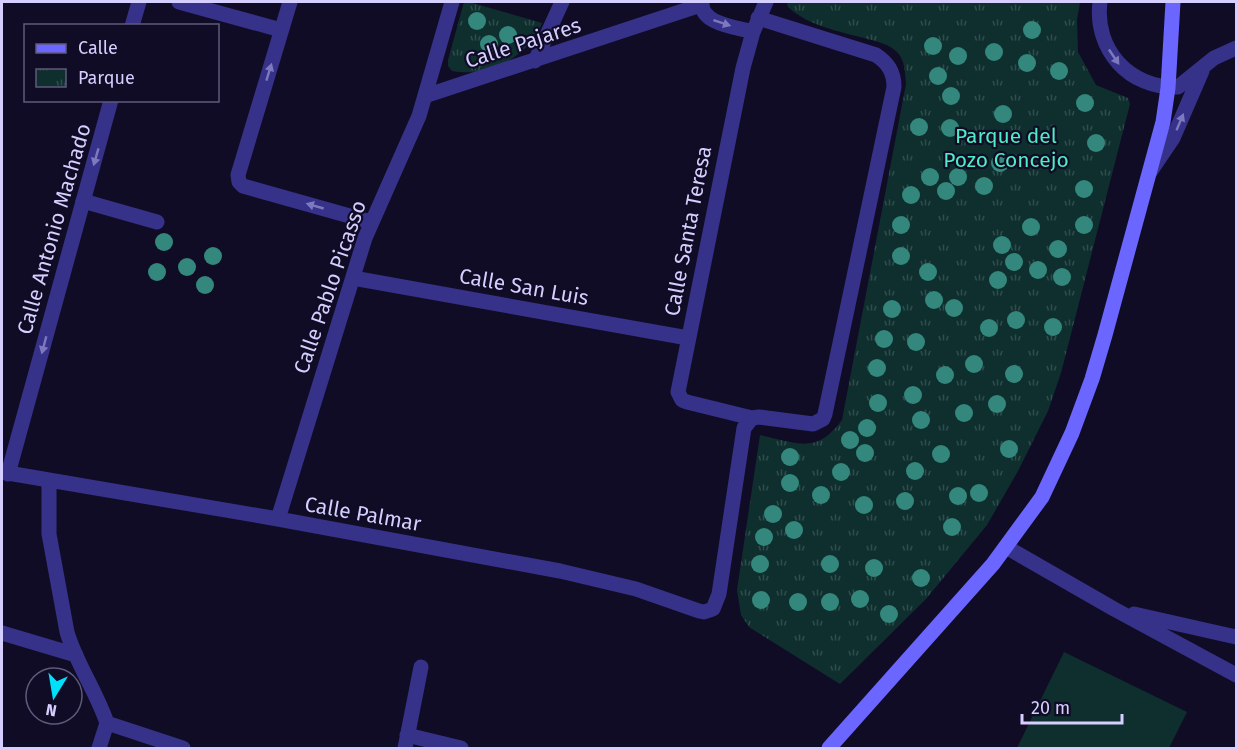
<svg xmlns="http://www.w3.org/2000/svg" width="1238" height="750" font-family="'Fira Sans',sans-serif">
	<defs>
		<pattern id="park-tufts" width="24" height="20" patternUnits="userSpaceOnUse" patternTransform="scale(1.5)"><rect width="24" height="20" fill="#0e2f2e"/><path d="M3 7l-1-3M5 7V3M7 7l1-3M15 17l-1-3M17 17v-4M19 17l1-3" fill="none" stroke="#304c4d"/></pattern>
	</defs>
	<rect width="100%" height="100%" fill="#100c25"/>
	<!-- grass -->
	<path fill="#0e2f2e" d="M1064,652L1187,712L1169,748H1017Z"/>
	<!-- park -->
	<path fill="url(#park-tufts)" d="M464,2H469L542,23C529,57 488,78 452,71L448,66V60Z
		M787,2H1080L1077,20L1078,52L1096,85L1128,98L1130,104L1061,373L1048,411L1018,471L987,525L926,599L840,684L749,627L741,615L737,590L760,435C798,443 816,455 842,420L906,84C905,73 905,61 898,53C890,44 875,41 864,38C838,31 809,26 788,7Z"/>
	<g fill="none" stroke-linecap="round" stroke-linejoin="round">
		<!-- pedestrian -->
		<path stroke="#363289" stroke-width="15" d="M83,201L157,222
			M1006,547L1114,609L1236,675
			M1134,614L1236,637"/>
		<!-- minor -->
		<path stroke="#363289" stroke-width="15" d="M179,2L281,30
			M290,2L238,175L239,182L243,186L371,222
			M702,2C700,24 736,27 753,32
			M1100,2C1094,49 1129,89 1178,87L1214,58L1236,48
			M132,26L139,2
			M535,61L562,2
			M425,96L701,5
			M1150,172L1173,138L1202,71
			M353,278L688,338
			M752,418L687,402L682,400L678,392L743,68L753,32L766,2
			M2,472L278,519L560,571L636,589L699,611L704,612L713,609L719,594L744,428L752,418L759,417L813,424L823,419L825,414L894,87C894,72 888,63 876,55L758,18
			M8,474L111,100
			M49,481V534L67,632C76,663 96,691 107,723
			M278,519L365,238L419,116L452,2
			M2,633L76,655
			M107,723L183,748
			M407,735L461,748
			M99,748L107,723
			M405,748L421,667"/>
		<!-- secondary -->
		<path stroke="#6b66ff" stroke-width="15" d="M829,748L993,564L1042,497L1072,433L1092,379L1105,335L1163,122L1168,88L1173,2"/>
	</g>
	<!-- trees -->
	<g fill="#33877d">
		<circle cx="477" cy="21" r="9"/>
		<circle cx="1032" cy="30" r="9"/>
		<circle cx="508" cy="35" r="9"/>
		<circle cx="489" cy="44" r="9"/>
		<circle cx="933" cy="46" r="9"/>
		<circle cx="994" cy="52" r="9"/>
		<circle cx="958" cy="56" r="9"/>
		<circle cx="1027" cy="63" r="9"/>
		<circle cx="1059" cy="71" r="9"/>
		<circle cx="938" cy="76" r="9"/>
		<circle cx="951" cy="96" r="9"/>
		<circle cx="1085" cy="103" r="9"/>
		<circle cx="1003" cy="114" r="9"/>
		<circle cx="919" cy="127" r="9"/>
		<circle cx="950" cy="128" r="9"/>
		<circle cx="1096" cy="143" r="9"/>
		<circle cx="1000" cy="163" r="9"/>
		<circle cx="930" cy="177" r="9"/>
		<circle cx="958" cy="177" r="9"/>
		<circle cx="984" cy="186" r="9"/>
		<circle cx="1084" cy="189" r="9"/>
		<circle cx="946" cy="191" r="9"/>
		<circle cx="911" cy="195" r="9"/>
		<circle cx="901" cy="225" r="9"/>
		<circle cx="1084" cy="225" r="9"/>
		<circle cx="1031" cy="227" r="9"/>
		<circle cx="164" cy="242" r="9"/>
		<circle cx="1002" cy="245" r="9"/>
		<circle cx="1058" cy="249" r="9"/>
		<circle cx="213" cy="256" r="9"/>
		<circle cx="901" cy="256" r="9"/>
		<circle cx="1014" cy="262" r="9"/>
		<circle cx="187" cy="267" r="9"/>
		<circle cx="1038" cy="270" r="9"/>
		<circle cx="157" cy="272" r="9"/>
		<circle cx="928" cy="272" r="9"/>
		<circle cx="1062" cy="277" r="9"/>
		<circle cx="998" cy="280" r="9"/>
		<circle cx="205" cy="285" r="9"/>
		<circle cx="934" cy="300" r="9"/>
		<circle cx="954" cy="308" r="9"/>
		<circle cx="892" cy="309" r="9"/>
		<circle cx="1016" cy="320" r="9"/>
		<circle cx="1053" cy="327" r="9"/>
		<circle cx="989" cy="328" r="9"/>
		<circle cx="884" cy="339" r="9"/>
		<circle cx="916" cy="342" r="9"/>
		<circle cx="974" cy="364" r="9"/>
		<circle cx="877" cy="368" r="9"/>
		<circle cx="1014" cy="374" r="9"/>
		<circle cx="945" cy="375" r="9"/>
		<circle cx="913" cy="395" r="9"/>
		<circle cx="878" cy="403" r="9"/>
		<circle cx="997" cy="404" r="9"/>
		<circle cx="964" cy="413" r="9"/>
		<circle cx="921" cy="420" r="9"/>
		<circle cx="867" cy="428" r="9"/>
		<circle cx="850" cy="440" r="9"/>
		<circle cx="1009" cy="449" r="9"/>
		<circle cx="865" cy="453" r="9"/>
		<circle cx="941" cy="454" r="9"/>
		<circle cx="790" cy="457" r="9"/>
		<circle cx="915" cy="471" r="9"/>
		<circle cx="841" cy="472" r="9"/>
		<circle cx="790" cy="483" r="9"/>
		<circle cx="979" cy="493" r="9"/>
		<circle cx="821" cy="495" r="9"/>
		<circle cx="958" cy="496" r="9"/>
		<circle cx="905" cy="501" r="9"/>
		<circle cx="864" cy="505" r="9"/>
		<circle cx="773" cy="514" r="9"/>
		<circle cx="952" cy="527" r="9"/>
		<circle cx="794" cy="530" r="9"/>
		<circle cx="764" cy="537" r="9"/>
		<circle cx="760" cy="564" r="9"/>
		<circle cx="830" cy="564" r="9"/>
		<circle cx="874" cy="568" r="9"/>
		<circle cx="921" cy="578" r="9"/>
		<circle cx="860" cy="599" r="9"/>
		<circle cx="761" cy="600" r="9"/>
		<circle cx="798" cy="602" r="9"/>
		<circle cx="830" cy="602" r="9"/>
		<circle cx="889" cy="614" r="9"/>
	</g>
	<!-- one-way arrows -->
	<defs><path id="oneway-solid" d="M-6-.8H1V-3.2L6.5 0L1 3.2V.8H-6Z" transform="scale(1.5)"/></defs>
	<g fill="#7e79be">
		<use href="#oneway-solid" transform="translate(722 23) rotate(18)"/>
		<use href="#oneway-solid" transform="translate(1114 57) rotate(56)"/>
		<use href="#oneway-solid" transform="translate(269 72) rotate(-73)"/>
		<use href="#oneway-solid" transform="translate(1180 122) rotate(-67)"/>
		<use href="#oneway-solid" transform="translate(96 157) rotate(106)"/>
		<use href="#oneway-solid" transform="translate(315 206) rotate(-164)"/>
		<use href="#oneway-solid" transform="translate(44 345) rotate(105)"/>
	</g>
	<g text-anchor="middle" stroke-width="4.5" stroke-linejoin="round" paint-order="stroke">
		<!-- street labels -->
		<g font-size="21" fill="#d5cfff" stroke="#100c25">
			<text transform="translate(523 43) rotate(-18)" y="7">Calle Pajares</text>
			<text transform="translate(54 229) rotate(-74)" y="7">Calle Antonio Machado</text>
			<text transform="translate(688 231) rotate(-79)" y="7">Calle Santa Teresa</text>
			<text transform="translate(330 287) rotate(-71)" y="7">Calle Pablo Picasso</text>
			<text transform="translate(524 287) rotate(10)" y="7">Calle San Luis</text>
			<text transform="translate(363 514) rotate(10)" y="7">Calle Palmar</text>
		</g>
		<!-- park labels -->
		<g font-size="21" fill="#4fecc5" stroke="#100c25">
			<text x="1006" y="143">Parque del<tspan x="1006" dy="24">Pozo Concejo</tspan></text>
		</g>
	</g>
	<!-- border -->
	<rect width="1238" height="750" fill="none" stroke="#d5cfff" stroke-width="6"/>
	<!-- legend -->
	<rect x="24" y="24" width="195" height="78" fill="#100c25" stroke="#5f5a7c" stroke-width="1.5"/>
	<rect x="36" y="44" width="30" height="9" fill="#6b66ff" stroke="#5f5a7c" stroke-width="1.5"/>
	<text x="78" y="54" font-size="18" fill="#d5cfff">Calle</text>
	<rect x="36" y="69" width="30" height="18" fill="url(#park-tufts)" stroke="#5f5a7c" stroke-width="1.5"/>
	<text x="78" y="84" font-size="18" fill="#d5cfff">Parque</text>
	<!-- north arrow -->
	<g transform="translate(54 696) rotate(191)"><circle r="28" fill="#100c25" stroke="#5f5a7c" stroke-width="1.5"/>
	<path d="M0-4.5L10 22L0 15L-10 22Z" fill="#00e0fa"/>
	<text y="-9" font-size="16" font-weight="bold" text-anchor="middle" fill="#d5cfff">N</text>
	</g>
	<!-- scale -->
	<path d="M1022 714v9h100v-9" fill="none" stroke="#d5cfff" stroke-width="3"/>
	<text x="1031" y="714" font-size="18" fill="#d5cfff" stroke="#100c25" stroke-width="4.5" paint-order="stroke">20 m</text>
</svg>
